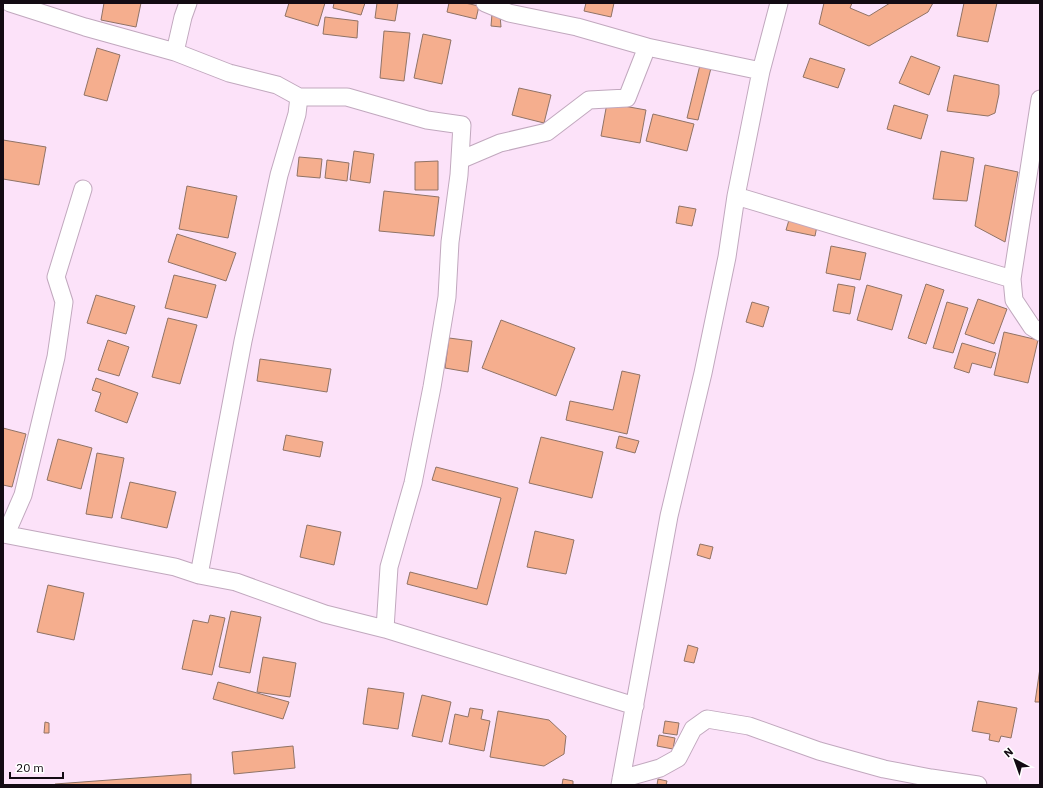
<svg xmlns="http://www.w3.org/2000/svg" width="1043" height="788" font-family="'IBM Plex Sans',sans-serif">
	<rect width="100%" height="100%" fill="#fce2f9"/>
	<!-- building -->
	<path fill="#f5ae8e" stroke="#907366" d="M104,3H141L136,27L101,20Z
		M289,3H325L318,26L285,16Z
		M334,3H365L361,15L333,8Z
		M377,3H398L395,21L375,18Z
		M449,3H465L479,6L476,19L447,12Z
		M586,3H614L611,17L584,11Z
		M824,3H852L850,8L869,16L890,3H933L928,12L869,46L819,24Z
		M964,3H997L988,42L957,36Z
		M492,14L500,15L501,27L491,26Z
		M325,17L358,21L357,38L323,34Z
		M384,31L410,33L404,81L380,78Z
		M423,34L451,40L442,84L414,78Z
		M97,48L120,55L107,101L84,95Z
		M911,56L940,67L929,95L899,83Z
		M810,58L845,69L838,88L803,77Z
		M700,65L711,68L698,120L687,118Z
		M954,75L999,85V94L995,113L988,116L947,111Z
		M519,88L551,95L544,123L512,115Z
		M607,103L646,110L640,143L601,136Z
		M894,105L928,115L921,139L887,129Z
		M653,114L694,124L687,151L646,141Z
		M3,140L46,147L39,185L3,179Z
		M354,151L374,154L370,183L350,180Z
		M941,151L974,158L967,201L933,199Z
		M299,157L322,159L320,178L297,176Z
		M327,160L349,163L347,181L325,178Z
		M438,161V190H415V162Z
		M985,165L1018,172L1005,242L975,226Z
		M187,186L237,196L228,238L179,229Z
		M384,191L439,197L434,236L379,231Z
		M679,206L696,209L692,226L676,223Z
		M789,220L817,226L815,236L786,230Z
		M177,234L236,253L226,281L168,262Z
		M831,246L866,253L860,280L826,273Z
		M174,275L216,285L207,318L165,308Z
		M838,284L855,287L850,314L833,311Z
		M926,284L944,290L926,344L908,338Z
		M867,285L902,295L892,330L857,320Z
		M96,295L135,306L126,334L87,323Z
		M978,299L1007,309L994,344L965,334Z
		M752,302L769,307L763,327L746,322Z
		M947,302L968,308L953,353L933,348Z
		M168,318L197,325L180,384L152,377Z
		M501,320L575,348L556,396L482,368Z
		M1004,332L1038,340L1028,383L994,375Z
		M449,338L472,341L468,372L445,368Z
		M108,340L129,347L119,376L98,370Z
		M962,343L996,353L991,368L972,363L969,373L954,368Z
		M260,359L331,369L327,392L257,381Z
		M622,371L640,375L627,434L566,420L570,401L613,410Z
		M96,378L138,393L127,423L95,411L101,393L92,390Z
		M3,428L26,434L12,487L3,485Z
		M286,435L323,442L320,457L283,450Z
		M619,436L639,441L635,453L616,448Z
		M541,437L603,452L592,498L529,483Z
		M58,439L92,448L81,489L47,480Z
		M97,453L124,458L112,518L86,514Z
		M436,467L518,488L487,605L407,584L410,572L477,589L501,498L432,480Z
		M130,482L176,492L167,528L121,518Z
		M307,525L341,532L334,565L300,557Z
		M535,531L574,540L566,574L527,567Z
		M700,544L713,547L710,559L697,555Z
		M48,585L84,593L74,640L37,632Z
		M231,611L261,617L250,673L219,667Z
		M210,615L225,618L212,675L182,669L193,620L208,623Z
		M688,645L698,648L694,663L684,661Z
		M263,657L296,663L290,697L257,692Z
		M1040,668V702H1035Z
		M218,682L289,702L283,719L213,699Z
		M368,688L404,693L398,729L363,724Z
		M422,695L451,702L442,742L412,736Z
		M978,701L1017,708L1011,738L1001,736L999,742L989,740L990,734L972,731Z
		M470,708L483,710L481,719L490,721L484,751L449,744L455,714L468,717Z
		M498,711L549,720L566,736L564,754L544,766L490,757Z
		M665,721L679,723L677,735L663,733Z
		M45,722L49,723V733H44Z
		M659,735L675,738L673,749L657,746Z
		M293,746L295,768L234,774L232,752Z
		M191,774V785H55V784Z
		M563,779L573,781V785H562Z
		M658,779L667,781L666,785H657Z"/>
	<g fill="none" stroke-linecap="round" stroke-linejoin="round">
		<defs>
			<path id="street" d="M485,3L509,13L577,27L647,47
				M175,52L183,17L188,3
				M460,160L500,143L547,132L589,100L627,98L647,47L761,71
				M736,196L1012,279L1014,300L1032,327L1040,332
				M1012,279L1040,99
				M3,534L175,567L199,575L243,341L279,175L297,114L299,97L277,85L229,73L175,52L85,27L10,3
				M6,534L23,495L56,357L64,302L56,277L83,189
				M199,575L236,582L325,614L385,629L389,567L413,483L432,387L447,297L450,242L459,175L462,125L427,120L347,97H299
				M385,629L635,706
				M621,779L660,768L678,758L693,729L707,719L749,726L819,751L884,769L931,778L978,785
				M620,785L669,516L703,373L727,257L736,196L761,71L779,3"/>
		</defs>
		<!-- street casing -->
		<use href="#street" stroke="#c1a8be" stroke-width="19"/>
		<!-- street -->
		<use href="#street" stroke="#fff" stroke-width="17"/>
	</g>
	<!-- border -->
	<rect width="1043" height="788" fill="none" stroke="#130b13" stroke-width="8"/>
	<!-- north arrow -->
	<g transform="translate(1015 760) rotate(319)" stroke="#ffffff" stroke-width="3" paint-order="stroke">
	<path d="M0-3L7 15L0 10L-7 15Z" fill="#130b13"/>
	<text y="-6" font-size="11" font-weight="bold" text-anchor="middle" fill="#130b13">N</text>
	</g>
	<!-- scale -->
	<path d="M10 772v6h53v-6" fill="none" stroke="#130b13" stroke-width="2"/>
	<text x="16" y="772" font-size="12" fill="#130b13" stroke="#ffffff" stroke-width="3" paint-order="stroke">20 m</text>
</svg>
